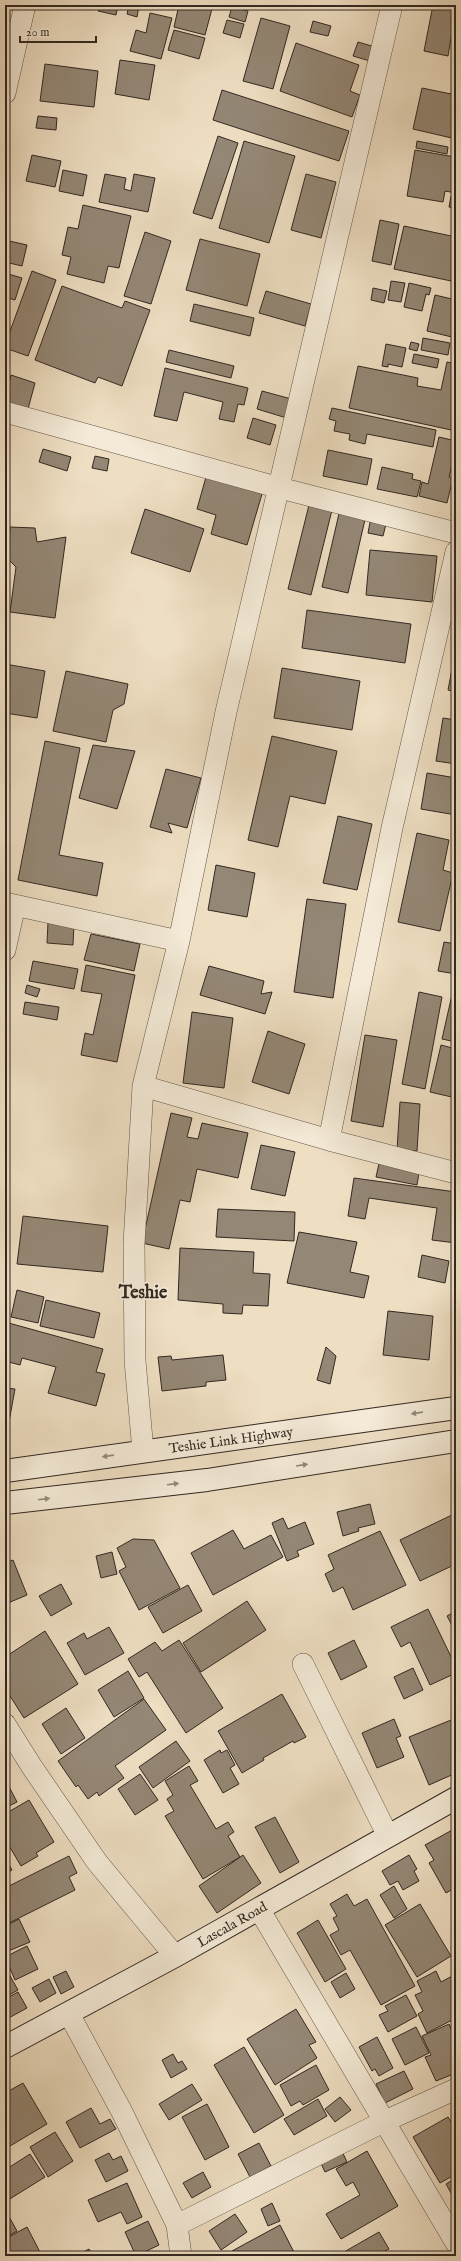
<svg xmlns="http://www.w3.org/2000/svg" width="461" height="2261" font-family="'IM FELL English',serif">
	<rect width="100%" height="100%" fill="#eedec2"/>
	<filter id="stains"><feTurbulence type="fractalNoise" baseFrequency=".005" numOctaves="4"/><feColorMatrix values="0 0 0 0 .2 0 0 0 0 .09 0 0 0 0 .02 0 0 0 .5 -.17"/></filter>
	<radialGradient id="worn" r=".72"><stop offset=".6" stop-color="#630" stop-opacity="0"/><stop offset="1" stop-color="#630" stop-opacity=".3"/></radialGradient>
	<!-- building -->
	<path fill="#948775" stroke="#332822" d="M100,5H118L116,15L98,11Z
		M129,5L139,6L137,17L127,14Z
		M151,5H175L174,10Z
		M179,5H213L205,35L174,27Z
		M433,5L456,8L448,56L424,51Z
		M232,7L248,11L245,22L229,17Z
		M150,13L172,18L161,59L130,51L136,30L146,33Z
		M261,18L290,26L273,89L243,81Z
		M227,20L244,24L240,38L223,33Z
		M313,21L331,26L328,36L310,32Z
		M174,30L205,38L199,59L168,50Z
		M358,42L375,47L370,61L353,56Z
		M296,43L359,65L350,91L360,95L352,117L280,91Z
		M120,60L155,65L149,100L115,94Z
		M45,64L98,71L94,107L40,101Z
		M422,88L456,95V139L413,129Z
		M222,90L349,131L339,161L213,120Z
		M38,116L57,118L56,130L36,128Z
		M218,136L238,143L212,219L193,213Z
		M244,141L295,156L269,243L219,228Z
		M417,141L448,147L447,154L416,148Z
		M415,150L455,157L456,154V193L445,191L443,202L407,196Z
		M32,155L61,161L55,187L26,181Z
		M63,170L87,175L83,196L59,191Z
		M105,174L126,178L124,189L131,191L134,174L155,178L148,212L99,202Z
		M306,174L336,182L321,238L291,230Z
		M451,196L456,197V209L449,207Z
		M83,205L131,216L119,268L108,266L104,283L67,274L71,257L62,255L68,227L78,229Z
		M380,220L399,224L391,265L372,261Z
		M404,226L456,237V282L394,269Z
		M145,232L171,241L151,304L124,296Z
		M200,239L260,254L247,306L186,290Z
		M5,240L27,245L22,266L5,262Z
		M32,271L56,280L28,356L5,348V345Z
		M5,273L22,278L15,300L5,297Z
		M391,281L405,283L401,302L388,300Z
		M409,283L431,288L429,295L426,294L422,311L404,307Z
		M62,286L122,308L125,301L150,310L122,386L98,377L95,383L35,360Z
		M373,288L387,291L384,303L371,300Z
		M266,291L311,304L305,326L259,313Z
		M435,295L456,300V338L427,331Z
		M194,304L254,318L250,336L190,321Z
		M423,338L450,343L448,355L421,350Z
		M411,342L419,344L417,351L409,349Z
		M386,344L406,348L402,367L388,364V367L382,366Z
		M169,350L234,366L231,378L166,362Z
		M414,354L439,359L437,368L412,363Z
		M447,362L456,364V431L349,408L358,366L418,378L417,386L441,390Z
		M165,368L248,388L244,405L238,404L234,422L219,419L223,402L184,392L177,421L154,416Z
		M11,375L35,383L28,409L5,402Z
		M262,391L295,400L290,419L257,409Z
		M332,408L436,430L433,447L367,434L365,444L349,440L350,434L334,431L336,421L329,419Z
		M253,418L276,425L270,445L247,438Z
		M439,437L456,441V458L454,457L449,477L453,478L447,503L419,496L422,482L428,484Z
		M43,449L71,457L67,471L39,462Z
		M328,450L372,459L367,485L323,476Z
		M95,456L109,459L107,471L92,468Z
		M382,467L413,474L412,479L421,481L417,497L377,489Z
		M206,477L262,494L247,545L211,534L216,515L197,509Z
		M310,501L333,506L311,595L288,589Z
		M341,505L367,511L348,593L322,587Z
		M145,509L204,529L190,572L131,553Z
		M371,517L387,520L383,536L368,533Z
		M10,527L35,528L37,542L66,537L55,618L10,612L16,567L8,559Z
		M370,550L437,556L432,602L366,595Z
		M307,610L411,624L405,663L302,648Z
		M5,664L45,671L37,718L5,713Z
		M282,668L360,681L352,730L274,718Z
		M452,669L456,670V692L448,690Z
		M66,671L128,684L124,704L113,710L106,742L53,731Z
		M443,718L456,720V764L436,761Z
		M272,736L337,751L325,804L290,796L278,847L248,840Z
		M45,741L80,748L59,855L103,863L97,896L18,880Z
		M93,745L135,751L117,809L79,798Z
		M166,769L201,778L187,828L168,823L172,833L150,827Z
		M427,773L456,778V815L421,809Z
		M5,784L10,785L5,805Z
		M338,816L372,824L357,890L323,883Z
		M417,833L449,840L443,870L453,873L440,931L398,922Z
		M216,865L255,873L247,917L208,910Z
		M307,899L346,904L333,998L294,992Z
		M48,922L74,924L73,945L47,943Z
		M91,934L140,944L134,971L84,960Z
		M444,942L456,944V974L438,971Z
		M33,961L78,969L74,989L29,981Z
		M86,965L135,975L117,1062L81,1055L85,1033L93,1035L102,994L81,991Z
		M209,966L264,981L261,994L272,992L265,1014L200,995Z
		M27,985L40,989L37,997L25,993Z
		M454,986L456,987V1042L442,1039Z
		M419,992L442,997L425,1089L402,1084Z
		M25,1002L59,1007L57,1020L23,1014Z
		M192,1012L233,1018L224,1088L183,1083Z
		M268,1031L305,1044L289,1094L252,1082Z
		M365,1035L397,1040L383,1127L351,1121Z
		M441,1045L456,1049V1098L430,1092Z
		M400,1102L420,1104L417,1151L397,1150Z
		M171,1113L192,1118L187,1137L198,1139L202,1123L248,1133L238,1178L197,1169L190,1202L180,1200L169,1249L142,1243Z
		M261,1145L295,1152L285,1196L251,1189Z
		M380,1159L420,1167L417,1185L376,1177Z
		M354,1178L456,1192V1243L432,1240L437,1208L369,1198L365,1219L348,1216Z
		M218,1209L295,1212L294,1241L216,1237Z
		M23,1216L108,1226L103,1272L17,1264Z
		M299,1232L357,1242L350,1272L369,1276L364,1298L287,1283Z
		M180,1248L254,1252L253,1273L270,1274L268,1306L243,1305L242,1314L223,1313V1304L178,1300Z
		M422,1255L449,1261L445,1283L418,1277Z
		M17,1290L44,1297L38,1323L11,1317Z
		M46,1300L100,1313L94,1338L40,1326Z
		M388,1311L433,1316L429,1360L383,1355Z
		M5,1322L103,1349L96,1372L105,1374L96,1406L48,1393L56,1367L22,1358L20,1365L5,1361Z
		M326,1347L336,1356L330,1384L317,1380Z
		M223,1355L226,1380L206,1382V1386L162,1391L158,1357L171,1356L172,1360Z
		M5,1388L15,1389L9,1422H5Z
		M370,1504L375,1524L358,1528L359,1531L343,1536L337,1512Z
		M456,1513V1564L420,1581L400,1540Z
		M283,1518L288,1529L305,1522L314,1544L297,1551L299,1556L287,1561L272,1523Z
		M233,1530L244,1549L271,1535L283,1557L213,1595L191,1553Z
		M380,1531L406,1585L353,1610L343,1587L333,1592L325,1574L334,1569L328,1555Z
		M133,1539L154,1540L180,1588L139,1610L119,1571L126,1567L117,1548Z
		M112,1552L117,1574L101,1578L96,1556Z
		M13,1560L27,1595L8,1603L5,1596V1563Z
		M61,1584L72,1604L51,1616L39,1596Z
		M188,1585L202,1611L163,1633L148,1607Z
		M247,1601L266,1630L201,1672L183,1643Z
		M428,1609L456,1667V1673L430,1685L410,1642L401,1647L391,1627Z
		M456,1611V1633L447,1616Z
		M109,1627L124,1653L85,1675L67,1643L84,1633L87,1639Z
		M45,1631L78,1684L24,1718L5,1688V1657Z
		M179,1640L223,1708L186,1733L147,1672L139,1677L128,1659L155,1642L162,1651Z
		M354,1640L367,1667L341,1680L328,1653Z
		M413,1668L423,1690L404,1699L394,1677Z
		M128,1671L144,1698L114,1717L98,1690Z
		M282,1694L306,1737L294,1743L293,1741L263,1758L264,1760L242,1773L218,1731Z
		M144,1699L166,1730L115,1766L124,1778L99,1796L97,1792L88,1799L78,1785L76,1787L58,1761Z
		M66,1708L85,1738L61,1754L42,1724Z
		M456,1718V1756L451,1759L456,1773L429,1785L409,1737Z
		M394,1719L401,1736L396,1738L404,1757L377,1768L362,1733Z
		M176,1741L190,1761L153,1788L139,1767Z
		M220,1750L221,1753L227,1750L235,1765L230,1768L239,1784L223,1793L204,1760Z
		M189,1766L198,1781L190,1785L216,1829L228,1822L234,1832L228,1836L240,1857L203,1879L165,1816L174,1811L167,1799L173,1795L165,1781Z
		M140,1774L158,1800L135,1815L118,1789Z
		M5,1779L17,1802L5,1808Z
		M29,1800L54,1842L36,1853L38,1856L21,1866L5,1839V1814Z
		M275,1817L299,1862L280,1873L255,1827Z
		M456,1828V1887L446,1893L429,1863L434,1860L425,1845Z
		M243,1855L261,1883L217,1913L199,1886Z
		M409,1855L417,1869L414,1871L419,1881L403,1890L398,1881L390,1885L382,1871Z
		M69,1856L77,1873L69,1877L75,1890L5,1925V1888Z
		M5,1857L12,1870L5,1874Z
		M394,1886L407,1909L394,1918L380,1895Z
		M347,1894L354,1906L367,1899L415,1986L381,2005L350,1950L341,1955L330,1935L339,1930L333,1918L337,1916L330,1904Z
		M420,1904L451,1956L417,1977L385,1925Z
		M19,1919L30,1942L6,1952L5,1926Z
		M318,1920L346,1969L325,1982L297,1933Z
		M27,1946L38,1969L15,1980L5,1957Z
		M5,1967L18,1990L5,1997Z
		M66,1971L74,1987L61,1994L53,1977Z
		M436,1971L441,1982L456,1974V2018L427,2033L418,2014L423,2011L415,1995L422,1992L417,1981Z
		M346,1973L355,1989L340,1998L331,1982Z
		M49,1979L56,1993L40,2002L32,1988Z
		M18,1992L27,2008L5,2020V1999Z
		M406,1995L417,2016L388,2032L379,2015L388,2011L385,2006Z
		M296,2009L316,2042L309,2045L317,2058L275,2085L247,2039Z
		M449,2024L456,2040V2073L436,2081L425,2057L431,2055L422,2036Z
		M416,2027L429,2053L405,2065L392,2039Z
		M377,2037L393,2068L379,2076L375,2069L372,2071L359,2047Z
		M244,2047L284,2115L254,2133L214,2065Z
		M173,2054L178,2063L182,2061L187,2069L171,2078L162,2060Z
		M316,2065L329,2090L303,2105L300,2101L291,2106L280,2085Z
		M404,2071L413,2089L385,2103L376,2084Z
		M23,2083L47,2124L5,2149V2093Z
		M192,2084L202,2100L169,2120L159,2104Z
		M340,2097L351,2110L335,2122L325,2109Z
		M318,2099L327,2116L294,2135L284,2119Z
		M207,2104L229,2147L205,2160L182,2117Z
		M91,2108L100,2124L110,2119L116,2129L80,2148L66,2122Z
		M448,2117L456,2130V2174L440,2183L413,2137Z
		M55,2132L73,2161L48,2177L30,2147Z
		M259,2143L271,2166L250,2177L238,2154Z
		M340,2147L347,2162L325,2172L318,2157Z
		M367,2151L398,2206L341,2239L326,2214L360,2195L353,2182L346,2186L336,2169Z
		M109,2153L113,2160L121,2156L128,2171L106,2182L95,2160Z
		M30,2154L45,2177L5,2202V2170Z
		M203,2172L211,2187L192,2198L183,2183Z
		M456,2178V2202L446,2184Z
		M127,2183L142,2217L127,2224L121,2212L98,2222L88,2200Z
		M272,2203L280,2221L268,2226L261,2209Z
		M6,2211L17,2231L5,2238V2211Z
		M235,2214L247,2232L221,2250L209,2231Z
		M148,2221L159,2245L136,2256L125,2232Z
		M280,2225L296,2256H235L232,2251Z
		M27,2227L42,2256H11L5,2244V2239Z
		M379,2232L389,2249L379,2254L380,2256H337Z
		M89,2249L93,2256H76Z"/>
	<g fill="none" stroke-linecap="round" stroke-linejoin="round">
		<defs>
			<path id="street" d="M5,93L25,5
				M5,412L280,488L456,533
				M5,903L179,941
				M5,950L15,905
				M143,1086L329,1140L456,1173
				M329,1140L392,828L456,552
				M143,1451L135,1361L134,1244L143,1086L179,941L226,712L392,5
				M303,1664L388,1836
				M5,1724L32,1767L97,1862L175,1956
				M259,1909L456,2243
				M69,2014L122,2112L177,2225L181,2256
				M177,2225L383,2122L456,2089"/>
			<g id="secondary">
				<path id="s1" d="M5,1471L456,1408"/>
				<path d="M5,1503L207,1480L456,1441"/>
				<path id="s2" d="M5,2047L175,1956L456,1798"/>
			</g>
		</defs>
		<!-- street casing -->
		<use href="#street" stroke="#62564a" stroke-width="22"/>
		<!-- secondary casing -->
		<use href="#secondary" stroke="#332822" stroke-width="24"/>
		<!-- street -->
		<use href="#street" stroke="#f4ead7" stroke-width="21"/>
		<!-- secondary -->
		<use href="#secondary" stroke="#f4ead7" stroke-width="22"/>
	</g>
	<!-- one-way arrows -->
	<defs><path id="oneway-solid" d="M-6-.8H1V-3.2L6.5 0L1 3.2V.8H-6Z"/></defs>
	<g fill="#94897c">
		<use href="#oneway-solid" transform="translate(417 1413) rotate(172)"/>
		<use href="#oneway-solid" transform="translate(108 1456) rotate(172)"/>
		<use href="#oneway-solid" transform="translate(302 1465) rotate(-9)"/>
		<use href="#oneway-solid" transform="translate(173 1484) rotate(-7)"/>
		<use href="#oneway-solid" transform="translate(44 1499) rotate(-7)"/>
	</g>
	<g text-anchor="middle" stroke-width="3.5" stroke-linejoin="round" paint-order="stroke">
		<!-- street labels -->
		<g font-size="14" fill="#332822" stroke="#f4ead7">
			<text dy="5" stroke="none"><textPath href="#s1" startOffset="228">Teshie Link Highway</textPath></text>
			<text dy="5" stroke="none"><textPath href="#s2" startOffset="258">Lascala Road</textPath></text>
		</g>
		<!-- district labels -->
		<g font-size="18" font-weight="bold" fill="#332822" stroke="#f4ead7">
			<text x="143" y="1298">Teshie</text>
		</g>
	</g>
	<!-- margin -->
	<rect width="461" height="2261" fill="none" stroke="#eedec2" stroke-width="20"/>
	<rect x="6" y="6" width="449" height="2249" fill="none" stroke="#332822" stroke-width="2"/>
	<rect x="10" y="10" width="441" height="2241" fill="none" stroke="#332822"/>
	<!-- scale -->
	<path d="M20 36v6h76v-6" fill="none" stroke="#332822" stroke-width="2"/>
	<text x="26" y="36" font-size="12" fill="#332822" stroke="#f4ead7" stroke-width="3" paint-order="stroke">20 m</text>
	<rect width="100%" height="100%" filter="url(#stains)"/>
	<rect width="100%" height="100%" fill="url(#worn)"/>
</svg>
